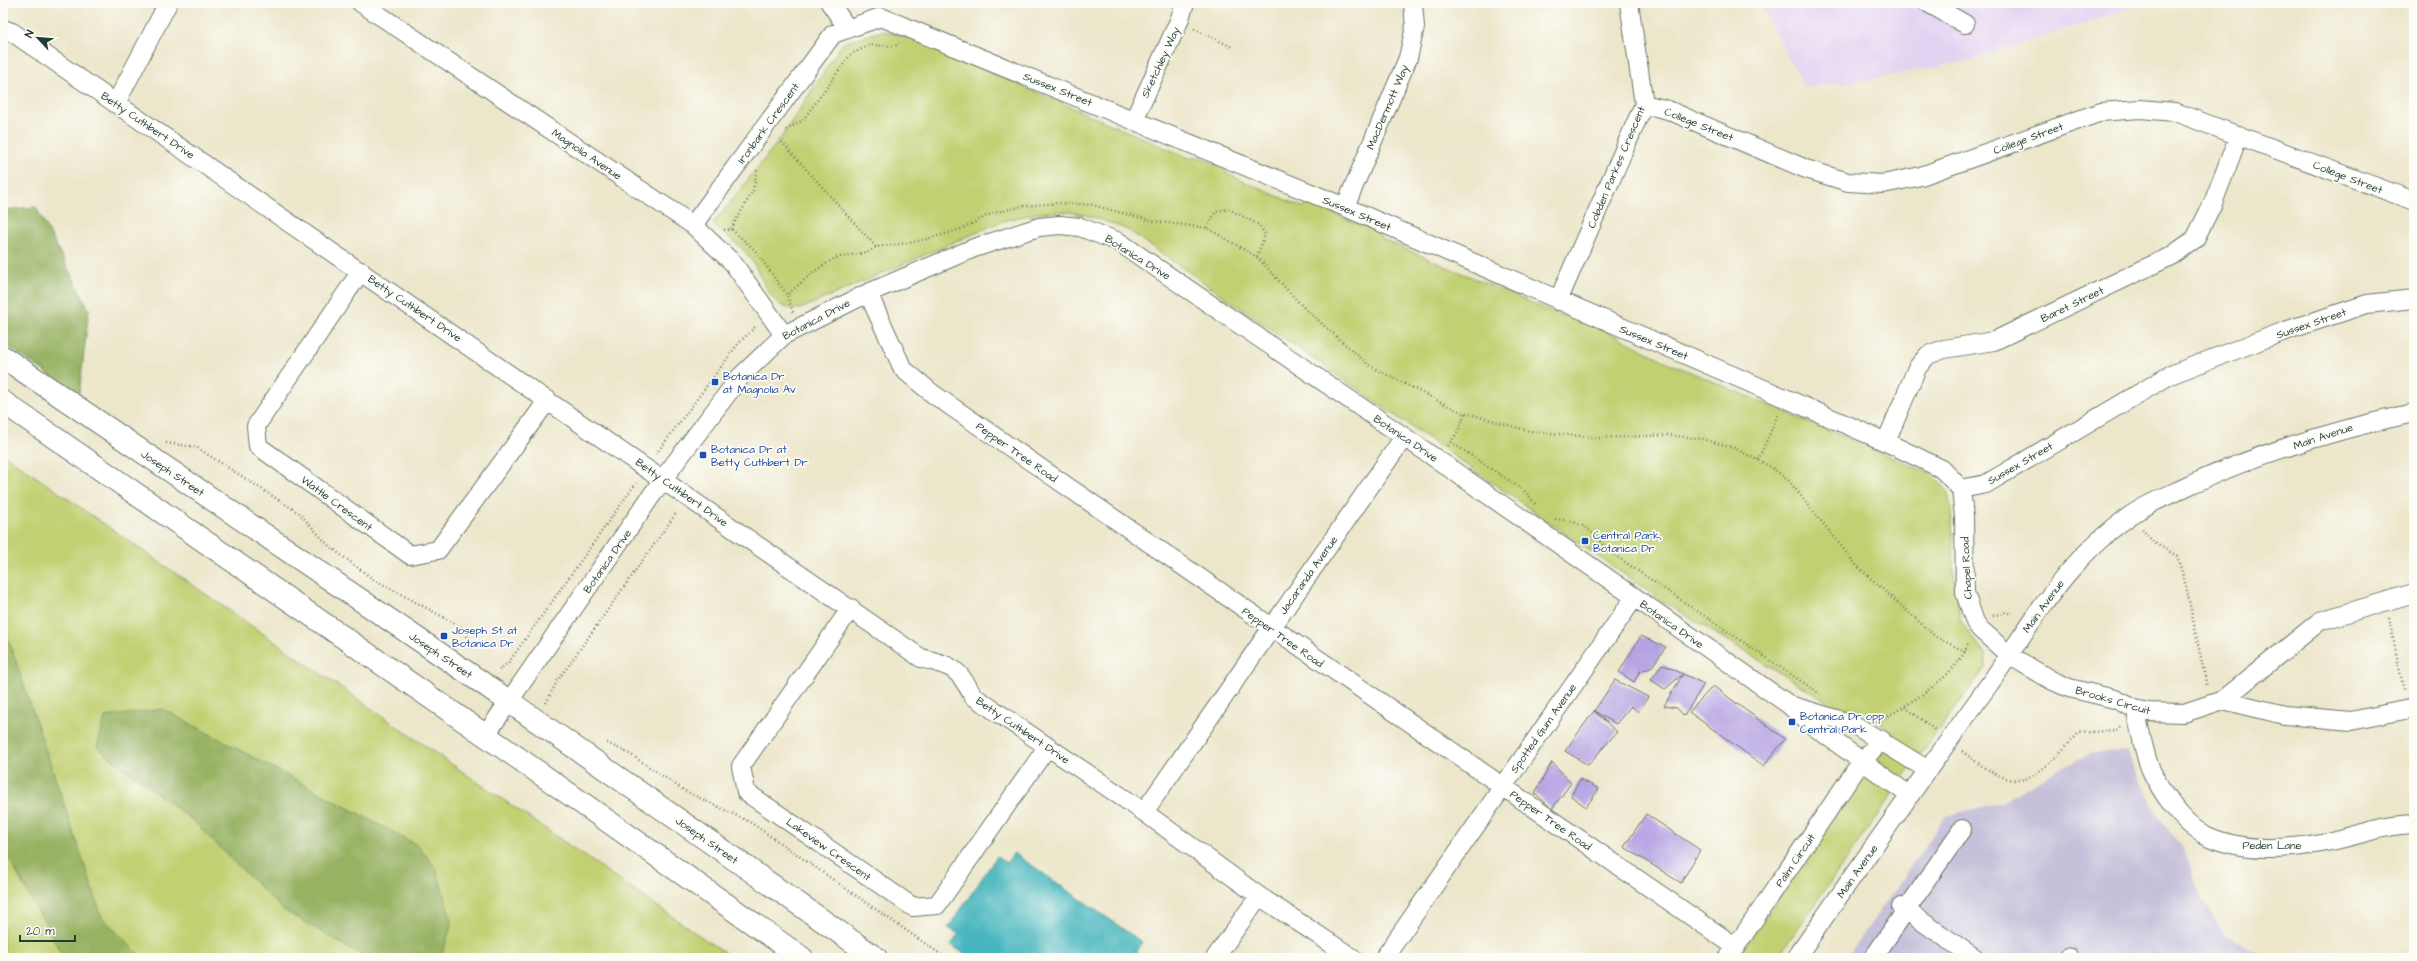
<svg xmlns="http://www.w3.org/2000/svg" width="2417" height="961" font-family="'Architects Daughter',sans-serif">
	<rect width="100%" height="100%" fill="#fdfcf7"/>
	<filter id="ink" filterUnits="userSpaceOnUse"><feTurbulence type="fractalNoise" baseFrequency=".025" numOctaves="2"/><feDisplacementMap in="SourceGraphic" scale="8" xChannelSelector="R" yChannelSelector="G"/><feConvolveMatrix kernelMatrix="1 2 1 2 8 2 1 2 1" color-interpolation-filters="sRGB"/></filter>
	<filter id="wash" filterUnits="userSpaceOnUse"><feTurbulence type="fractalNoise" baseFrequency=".012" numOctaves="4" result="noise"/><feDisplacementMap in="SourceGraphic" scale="16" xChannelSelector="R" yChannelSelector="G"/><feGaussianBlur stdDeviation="0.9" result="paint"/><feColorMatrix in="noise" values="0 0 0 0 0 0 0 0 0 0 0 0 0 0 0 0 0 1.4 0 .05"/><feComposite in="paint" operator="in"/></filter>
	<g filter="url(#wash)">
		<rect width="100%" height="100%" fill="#ece6ca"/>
		<!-- built -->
		<path fill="#e3d3f2" d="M1759,3H2146L1971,60L1868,80L1805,88Z"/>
		<!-- industrial -->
		<path fill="#c6c0da" d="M2126,751L2158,816L2182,846L2203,899L2227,936L2268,958H1847L1946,816L2002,802L2049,774L2092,753Z"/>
		<!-- green -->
		<path fill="#c1d072" stroke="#708653" d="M882,31L908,37L1189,158L1201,157L1224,167L1227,174L1302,207L1312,204L1377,232L1382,239L1562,316L1573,314L1669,363L1931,474L1947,490L1952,509L1953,564L1960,620L1986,655V667L1927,745L1777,958H1737L1892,734L1867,711L1834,706L1664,602L1128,230C1112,224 1096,217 1080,214C1055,208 1027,215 1003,221L800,309C767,311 765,277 748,255C739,244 724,234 713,224L780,139L843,43Z
			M3,454L732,958H3Z"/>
		<!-- forest -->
		<path fill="#98b264" stroke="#5c784c" d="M36,207L89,309L79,395L3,343V210Z
			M3,623L102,917L142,958H64L3,848Z
			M163,709L417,845L436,868L452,923L441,958H366L282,909L192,820L97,747L105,717Z"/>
		<!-- water -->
		<path fill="#46b6be" stroke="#327a79" d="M1014,853L1142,942L1137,952L1143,958H971L951,945L959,934L948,928L997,856L1006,863Z"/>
		<g id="blocks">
			<!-- building -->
			<path fill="#b5a2e3" d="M1641,636L1666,647L1651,668L1640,671L1634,682L1619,672Z
				M1662,664L1704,684L1684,716L1677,708L1664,706L1683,674L1665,689L1651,680Z
				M1615,680L1648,697L1638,712L1631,706L1616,724L1594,711Z
				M1713,686L1785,739L1764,766L1689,712Z
				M1594,711L1617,732L1588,765L1565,751Z
				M1552,762L1571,783L1552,809L1535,793Z
				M1580,779L1599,789L1586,807L1571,796Z
				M1646,814L1700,850L1681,883L1624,847Z"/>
		</g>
	</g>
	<g filter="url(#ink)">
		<use href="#blocks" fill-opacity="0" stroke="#677868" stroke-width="1"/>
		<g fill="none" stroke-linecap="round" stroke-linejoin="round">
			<defs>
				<path id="minor" d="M361,3L693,225L733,263L784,335
					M830,3L848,29
					M1928,3L1965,24
					M881,17L1345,207L1886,442L1942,469L1961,489
					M3,29L12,32L921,658C952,666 958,667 973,696L1144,812L1259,896L1353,958
					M116,103L168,3
					M1644,104L1668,110L1806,169L1848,182L1883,184L1921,176L2101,112L2140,109L2175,112L2414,201
					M1134,120L1179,21L1185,3
					M1345,207L1408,58L1415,27L1413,3
					M693,225L833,34L881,17
					M361,271L256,426L258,446L410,555L438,550L548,400
					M868,293L903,369L933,394L1736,947
					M1558,301L1644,104L1629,3
					M1886,442L1917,368L1928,355L1944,349L1994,341L2171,256L2195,239L2213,203L2239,135
					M1961,489L1964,517L1965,593L1975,622L1980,629L2009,655L2051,680L2069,688L2115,699L2135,709L2148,712L2184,713L2223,700L2320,621L2414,593
					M1961,489L1986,484L2170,375L2285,331L2367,304L2414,299
					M851,608L741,766L746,792L913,907L937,905L1048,746
					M2223,700L2285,715L2351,721L2414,708
					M1790,705L1853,724L1928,770
					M2135,709C2140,728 2143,750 2150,768C2160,790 2181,822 2203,834C2240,853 2291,850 2331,841C2359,835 2385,825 2414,824
					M485,736L663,479L740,377L784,335L868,293L974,248L1039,227L1060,225L1080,227L1119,242L1438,460L1788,704L1809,723L1909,795
					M1144,812L1404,437
					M1901,907L1975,958
					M1215,958L1259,896
					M1384,958L1634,598
					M1728,958L1861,762L1882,740
					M1796,958C1859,867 1923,776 1988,686C2033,622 2064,561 2131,515C2150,502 2172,494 2192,484C2263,452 2338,429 2414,413
					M1873,958L1962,829
					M2068,958V957"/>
				<path id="highway" d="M3,357L484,684L876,958
					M3,402L518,758L802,958"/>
			</defs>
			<!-- minor casing -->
			<use href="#minor" stroke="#677868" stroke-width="20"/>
			<!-- highway casing -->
			<use href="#highway" stroke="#677868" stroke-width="24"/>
			<!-- path -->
			<path stroke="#677868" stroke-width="2.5" stroke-dasharray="1 3" stroke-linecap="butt" d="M1194,29L1232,47
				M786,130L803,120L851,54L871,45L895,46L899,43
				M779,139L876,247
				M1207,228L1216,211L1229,209L1259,225L1265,234L1257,257
				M731,229L753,191L757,170
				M724,230L731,229L754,249L787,295
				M793,312L787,295L812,273L835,258L868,252L876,247L909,243L935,237L961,229L993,213L1023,206L1059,203L1092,205L1153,221L1207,228L1257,257L1303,307L1370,366L1456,410L1529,431L1599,438L1669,435L1703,439L1734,448L1771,467L1789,481L1857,566L1936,637L1966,652
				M1451,442L1526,492L1535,504
				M166,443L196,447L299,513L329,546L373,579L465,629L471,651
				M1448,446L1459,430L1465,413
				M656,454L738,344L756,326
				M1758,460L1778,415
				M1555,519C1582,522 1591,528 1607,550L1820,694
				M2142,529L2153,542L2177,556L2186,586L2207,687
				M1993,616L2006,612L2015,615
				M2389,618L2404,691
				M499,670L509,662L636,483
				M546,703L556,683L677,512
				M1905,707L1935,730
				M1881,720C1908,705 1960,674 1968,643
				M607,743L630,754L685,791L750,822L946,958
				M1962,751C2024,800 2030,782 2079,733L2116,730L2121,726"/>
			<!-- minor -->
			<use href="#minor" stroke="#fff" stroke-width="18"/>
			<!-- highway -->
			<use href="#highway" stroke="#fff" stroke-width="22"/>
		</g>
	</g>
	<!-- markers -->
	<g fill="#1a4fb4" stroke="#fdfcf7" stroke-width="1.5">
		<rect x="711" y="378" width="8" height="8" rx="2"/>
		<rect x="699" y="451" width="8" height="8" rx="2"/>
		<rect x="1581" y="537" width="8" height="8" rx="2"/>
		<rect x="440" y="632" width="8" height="8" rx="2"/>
		<rect x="1788" y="718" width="8" height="8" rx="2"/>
	</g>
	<g text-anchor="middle" stroke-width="3.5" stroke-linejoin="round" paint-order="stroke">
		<!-- street labels -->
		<g font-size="11" fill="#1f3d34" stroke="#fdfcf7">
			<text transform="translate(1160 62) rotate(-65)" y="4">Sketchley Way</text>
			<text transform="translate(1058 89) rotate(22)" y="4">Sussex Street</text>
			<text transform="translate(1387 107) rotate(-67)" y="4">MacDermott Way</text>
			<text transform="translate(768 123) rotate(-54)" y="4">Ironbark Crescent</text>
			<text transform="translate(1699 124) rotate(22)" y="4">College Street</text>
			<text transform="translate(148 125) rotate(34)" y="4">Betty Cuthbert Drive</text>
			<text transform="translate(2028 138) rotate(-20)" y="4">College Street</text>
			<text transform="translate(587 154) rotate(34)" y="4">Magnolia Avenue</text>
			<text transform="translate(1616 167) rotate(-67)" y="4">Cobden Parkes Crescent</text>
			<text transform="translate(2348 177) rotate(21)" y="4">College Street</text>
			<text transform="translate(1357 213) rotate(23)" y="4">Sussex Street</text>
			<text transform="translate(1138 257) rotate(32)" y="4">Botanica Drive</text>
			<text transform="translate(2072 304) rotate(-26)" y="4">Baret Street</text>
			<text transform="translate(415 308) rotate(34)" y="4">Betty Cuthbert Drive</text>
			<text transform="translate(816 319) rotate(-28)" y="4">Botanica Drive</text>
			<text transform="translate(2311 323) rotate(-19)" y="4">Sussex Street</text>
			<text transform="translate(1654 342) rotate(23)" y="4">Sussex Street</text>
			<text transform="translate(2323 436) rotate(-18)" y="4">Main Avenue</text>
			<text transform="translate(1406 438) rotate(34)" y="4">Botanica Drive</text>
			<text transform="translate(1017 452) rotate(35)" y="4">Pepper Tree Road</text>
			<text transform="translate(2020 463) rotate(-30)" y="4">Sussex Street</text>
			<text transform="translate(173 473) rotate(34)" y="4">Joseph Street</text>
			<text transform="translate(682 492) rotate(35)" y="4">Betty Cuthbert Drive</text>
			<text transform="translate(337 503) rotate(36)" y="4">Wattle Crescent</text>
			<text transform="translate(607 561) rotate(-55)" y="4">Botanica Drive</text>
			<text transform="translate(1966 568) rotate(-93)" y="4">Chapel Road</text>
			<text transform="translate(1308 575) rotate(-55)" y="4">Jacaranda Avenue</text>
			<text transform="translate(2043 606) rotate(-54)" y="4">Main Avenue</text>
			<text transform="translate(1672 624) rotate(35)" y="4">Botanica Drive</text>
			<text transform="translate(1283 637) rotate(35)" y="4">Pepper Tree Road</text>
			<text transform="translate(441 655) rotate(34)" y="4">Joseph Street</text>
			<text transform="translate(2113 700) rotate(16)" y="4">Brooks Circuit</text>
			<text transform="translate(1543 728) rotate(-55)" y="4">Spotted Gum Avenue</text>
			<text transform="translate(1023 730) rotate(34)" y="4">Betty Cuthbert Drive</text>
			<text transform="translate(1551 820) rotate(35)" y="4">Pepper Tree Road</text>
			<text transform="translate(707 840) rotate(35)" y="4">Joseph Street</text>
			<text x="2272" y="849">Peden Lane</text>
			<text transform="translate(829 849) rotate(35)" y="4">Lakeview Crescent</text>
			<text transform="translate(1795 860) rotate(-56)" y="4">Palm Circuit</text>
			<text transform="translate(1857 871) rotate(-55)" y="4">Main Avenue</text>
		</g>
		<!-- transit labels -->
		<g font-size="11" fill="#164399" stroke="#fdfcf7" text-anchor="start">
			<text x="723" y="380">Botanica Dr<tspan x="723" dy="13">at Magnolia Av</tspan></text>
			<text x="711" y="453">Botanica Dr at<tspan x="711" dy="13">Betty Cuthbert Dr</tspan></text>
			<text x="1593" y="539">Central Park,<tspan x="1593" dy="13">Botanica Dr</tspan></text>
			<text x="452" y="634">Joseph St at<tspan x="452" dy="13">Botanica Dr</tspan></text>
			<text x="1800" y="720">Botanica Dr opp<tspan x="1800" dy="13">Central Park</tspan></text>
		</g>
	</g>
	<!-- margin -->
	<rect width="2417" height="961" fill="none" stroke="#fdfcf7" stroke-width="16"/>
	<!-- north arrow -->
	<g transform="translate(38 38) rotate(296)" stroke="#fdfcf7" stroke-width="3" paint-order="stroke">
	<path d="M0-3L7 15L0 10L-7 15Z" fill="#1f3d34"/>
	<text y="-6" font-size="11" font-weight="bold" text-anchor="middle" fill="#1f3d34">N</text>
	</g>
	<!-- scale -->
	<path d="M20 935v6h55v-6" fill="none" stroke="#1f3d34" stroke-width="2"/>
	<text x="26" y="935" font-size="12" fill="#1f3d34" stroke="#fdfcf7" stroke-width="3" paint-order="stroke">20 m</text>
</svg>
